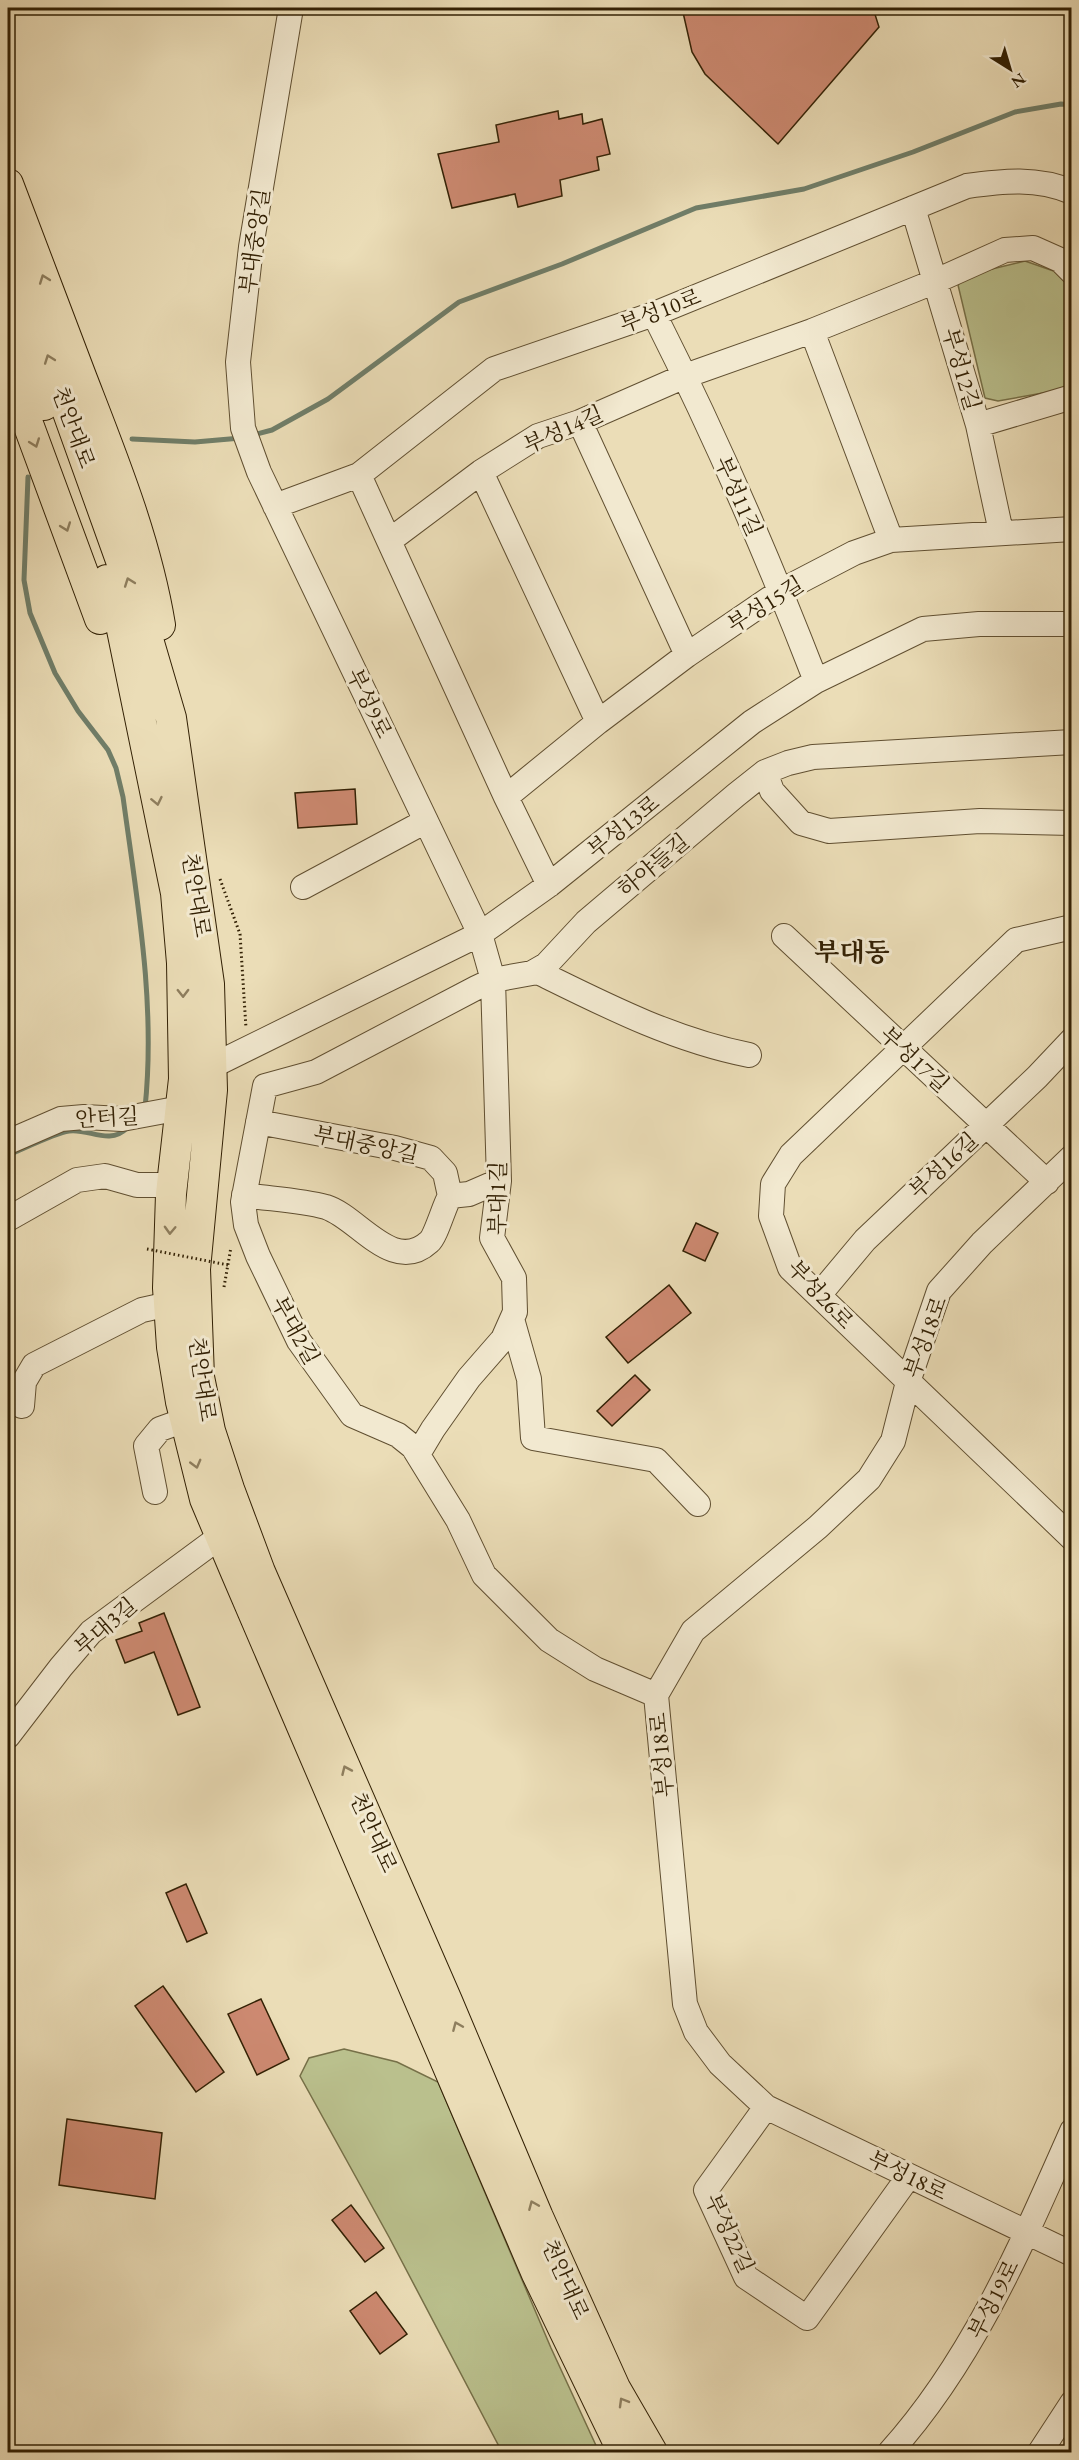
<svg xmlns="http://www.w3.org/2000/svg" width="1079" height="2460" font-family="'EB Garamond','Noto Serif KR',serif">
	<rect width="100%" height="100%" fill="#ebddb7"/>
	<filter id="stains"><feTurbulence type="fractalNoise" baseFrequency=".00333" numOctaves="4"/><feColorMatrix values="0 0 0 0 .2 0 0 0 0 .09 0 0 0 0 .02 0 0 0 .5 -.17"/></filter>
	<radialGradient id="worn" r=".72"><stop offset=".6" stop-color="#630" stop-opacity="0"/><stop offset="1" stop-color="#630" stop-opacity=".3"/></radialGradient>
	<!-- green -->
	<path fill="#bac08d" stroke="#767048" stroke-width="1.5" d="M1025,261L1065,275L1071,281V388L998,401L985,398L958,285L967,275Z
		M344,2049L397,2062L438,2082L551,2348L599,2452H502L389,2237L300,2076L309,2058Z"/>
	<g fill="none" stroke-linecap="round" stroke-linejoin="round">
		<!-- stream -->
		<path stroke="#707e69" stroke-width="5" d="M253,435L272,430L328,399L459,302L562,264L696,208L804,189L913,152L1015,112L1061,104L1072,105
			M132,439L195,442L241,438
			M28,477L24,580L30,613L55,673L78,711L108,750L116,768L123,797C137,900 156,1003 145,1108
			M8,1155C23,1149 55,1133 69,1131C89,1128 109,1146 127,1128"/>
	</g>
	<!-- building -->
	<path fill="#ce8a72" stroke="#322004" stroke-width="1.5" d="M682,8H873L879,27L778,144L705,74L692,52Z
		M558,111L559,119L582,114L583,124L602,119L610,154L597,157L599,170L560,180L562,196L518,207L515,194L452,208L438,154L499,142L496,125Z
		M355,789L357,824L298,828L295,793Z
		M696,1223L718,1233L705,1261L683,1251Z
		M669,1285L691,1313L628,1363L606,1337Z
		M635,1375L650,1390L612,1426L597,1411Z
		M164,1613L200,1707L178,1715L154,1652L125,1663L116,1640L142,1631L139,1623Z
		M186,1884L207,1933L187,1942L166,1893Z
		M163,1986L224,2072L196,2092L135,2006Z
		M261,1999L289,2059L257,2075L228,2014Z
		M67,2119L162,2133L155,2199L59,2185Z
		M351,2205L384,2248L365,2262L332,2220Z
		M376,2292L407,2334L380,2354L350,2311Z"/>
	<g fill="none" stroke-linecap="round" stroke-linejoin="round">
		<defs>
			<path id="minor" d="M291,8L251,247L238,362L243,428L259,472L480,934L493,980L499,1181L492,1238L514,1278L515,1312L503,1339L469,1378L433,1429L418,1454
				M913,208L978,425L1001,532
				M654,314C714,433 768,557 816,681
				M812,331L891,540
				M580,422L687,655
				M978,425L1072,397
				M481,472L598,722
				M359,475L389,541
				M275,506L359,475L494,369L654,314L967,186C1003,181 1037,177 1072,192
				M765,772L772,791L801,823L829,831L980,821L1072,823
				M506,797L598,722L687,655L781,591L854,553L891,540L1072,529
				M549,885L506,797L389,541L481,472L538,436L580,422L685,376L812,331L936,281L1005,250L1033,248L1060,260L1072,272
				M303,887L426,821
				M1072,927L1016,940L791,1155L773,1184L771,1216L790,1268L1072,1538
				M784,936L1047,1182
				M536,971C605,1005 673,1040 749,1055
				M198,1073L480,934L549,885L752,722L816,681L923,629L979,624H1072
				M258,1122L395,1148L431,1158L445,1173L450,1196L469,1194L499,1181
				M8,1142L61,1119L84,1117L122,1119L197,1105
				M1072,1157L982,1243L939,1291L908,1382L893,1441L869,1479L818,1527L693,1631L656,1695L685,2004L696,2032L720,2064L766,2107L1072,2254
				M244,1195C271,1199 300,1200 326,1207C358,1217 393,1275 429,1242C436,1236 444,1206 450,1196
				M8,1219L77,1180L105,1176L137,1185H172
				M819,1295L865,1240L1037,1077L1072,1040
				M512,1319L529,1379L533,1438L656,1460L698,1504
				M22,1406L24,1382L34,1365L142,1310L169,1304
				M155,1492L146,1446L160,1429L185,1420
				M656,1695L595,1669L549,1640L484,1575L458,1520L413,1447L398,1435L352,1415L299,1341L258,1256L246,1225L243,1202L265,1086L316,1072L476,988L493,980L532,973L546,965L586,922L736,795L765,772L788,763L813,757L1072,742
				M8,1736L61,1667L91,1632L221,1536
				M766,2107L706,2190L746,2277L807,2318L909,2176
				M890,2452C973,2360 1022,2244 1072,2131
				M1040,2452L1072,2403"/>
			<path id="major" d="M8,184C33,249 57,314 82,379C113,459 146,540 160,625
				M8,245L142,619L171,718L209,984L212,1090L195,1269L199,1377L210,1431L229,1489L260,1572L447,2001L538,2217L615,2388L652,2452
				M8,310L44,405
				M8,376L28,424L100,619
				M107,580L119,615L176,893L182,963L184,1079L171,1194L168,1288L172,1347L181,1402L205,1499L235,1570L537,2274L623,2452"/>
		</defs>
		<!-- minor casing -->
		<use href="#minor" stroke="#604f31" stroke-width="26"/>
		<!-- major casing -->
		<use href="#major" stroke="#322004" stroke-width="32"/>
		<!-- path -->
		<path stroke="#322004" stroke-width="3" stroke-dasharray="1.5 3" stroke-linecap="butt" d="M220,879L240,934L246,1028
			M224,1287L231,1247"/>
		<!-- minor -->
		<use href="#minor" stroke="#f2e9d0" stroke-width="24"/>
		<!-- major -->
		<use href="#major" stroke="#ebddb7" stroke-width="30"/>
		<defs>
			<path id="rail" d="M1067,8L1072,12"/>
		</defs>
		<!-- rail casing -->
		<use href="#rail" stroke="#322004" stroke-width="7"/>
		<!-- rail -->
		<use href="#rail" stroke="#f2e9d0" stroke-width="4.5" stroke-dasharray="14" stroke-linecap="butt"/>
		<!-- path-bridge -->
		<path stroke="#322004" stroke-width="3" stroke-dasharray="1.5 3" stroke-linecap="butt" d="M147,1249L228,1265"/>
	</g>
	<!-- one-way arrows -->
	<defs><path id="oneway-chevron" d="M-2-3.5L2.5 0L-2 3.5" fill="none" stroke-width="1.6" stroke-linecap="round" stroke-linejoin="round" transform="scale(1.5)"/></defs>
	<g stroke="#8e7e5e">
		<use href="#oneway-chevron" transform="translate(44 279) rotate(-110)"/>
		<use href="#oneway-chevron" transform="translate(49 359) rotate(-110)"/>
		<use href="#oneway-chevron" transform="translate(35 443) rotate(70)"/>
		<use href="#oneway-chevron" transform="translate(66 527) rotate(70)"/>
		<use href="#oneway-chevron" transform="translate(129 582) rotate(-110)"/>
		<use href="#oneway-chevron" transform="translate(157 801) rotate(78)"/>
		<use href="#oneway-chevron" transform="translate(183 993) rotate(89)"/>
		<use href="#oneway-chevron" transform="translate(170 1230) rotate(92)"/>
		<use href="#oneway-chevron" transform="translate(196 1464) rotate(75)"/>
		<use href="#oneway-chevron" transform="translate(346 1770) rotate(-114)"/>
		<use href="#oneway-chevron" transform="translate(457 2026) rotate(-113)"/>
		<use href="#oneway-chevron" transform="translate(533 2205) rotate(-113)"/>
		<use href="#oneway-chevron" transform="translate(623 2402) rotate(-120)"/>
	</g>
	<g text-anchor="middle" stroke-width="6" stroke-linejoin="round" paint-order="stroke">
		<!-- street labels -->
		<g font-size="22" fill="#322004" stroke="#f2e9d0">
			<text transform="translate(254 241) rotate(-82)" y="8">부대중앙길</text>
			<text transform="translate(660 310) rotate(-21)" y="8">부성10로</text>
			<text transform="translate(962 369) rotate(74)" y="8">부성12길</text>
			<text transform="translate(74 427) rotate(70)" y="8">천안대로</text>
			<text transform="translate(563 429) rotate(-24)" y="8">부성14길</text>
			<text transform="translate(739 496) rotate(66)" y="8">부성11길</text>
			<text transform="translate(765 604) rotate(-32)" y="8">부성15길</text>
			<text transform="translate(370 703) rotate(64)" y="8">부성9로</text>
			<text transform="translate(623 826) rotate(-39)" y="8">부성13로</text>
			<text transform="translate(653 865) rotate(-40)" y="8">하야들길</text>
			<text transform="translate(197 895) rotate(81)" y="8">천안대로</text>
			<text transform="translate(915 1059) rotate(43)" y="8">부성17길</text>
			<text transform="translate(107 1117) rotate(-3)" y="8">안터길</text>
			<text transform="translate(366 1144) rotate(12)" y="8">부대중앙길</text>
			<text transform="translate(943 1165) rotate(-43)" y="8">부성16길</text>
			<text transform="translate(497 1198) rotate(-89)" y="8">부대1길</text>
			<text transform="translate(821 1294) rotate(47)" y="8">부성26로</text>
			<text transform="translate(296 1330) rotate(61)" y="8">부대2길</text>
			<text transform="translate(925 1337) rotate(-70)" y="8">부성18로</text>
			<text transform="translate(203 1379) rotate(82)" y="8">천안대로</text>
			<text transform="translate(105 1626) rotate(-41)" y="8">부대3길</text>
			<text transform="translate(661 1755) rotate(-95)" y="8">부성18로</text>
			<text transform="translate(374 1832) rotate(66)" y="8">천안대로</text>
			<text transform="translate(908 2175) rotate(26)" y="8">부성18로</text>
			<text transform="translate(730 2233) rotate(65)" y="8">부성22길</text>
			<text transform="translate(566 2279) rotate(66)" y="8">천안대로</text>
			<text transform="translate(993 2299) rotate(-63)" y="8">부성19로</text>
		</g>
		<!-- quarter labels -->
		<g font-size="26" font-weight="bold" fill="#322004" stroke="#f2e9d0">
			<text x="852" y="961">부대동</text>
		</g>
	</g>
	<!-- margin -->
	<rect width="1079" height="2460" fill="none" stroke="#ebddb7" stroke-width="30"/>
	<rect x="9" y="9" width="1061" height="2442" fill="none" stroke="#322004" stroke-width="3"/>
	<rect x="15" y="15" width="1049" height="2430" fill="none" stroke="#322004" stroke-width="1.5"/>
	<!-- north arrow -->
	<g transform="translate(1010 69) rotate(143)" stroke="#f2e9d0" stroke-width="4.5" paint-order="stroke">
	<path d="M0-4.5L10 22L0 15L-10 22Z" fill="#322004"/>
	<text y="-9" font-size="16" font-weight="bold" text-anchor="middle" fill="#322004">N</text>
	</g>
	<rect width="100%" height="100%" filter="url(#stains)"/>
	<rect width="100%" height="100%" fill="url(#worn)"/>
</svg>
